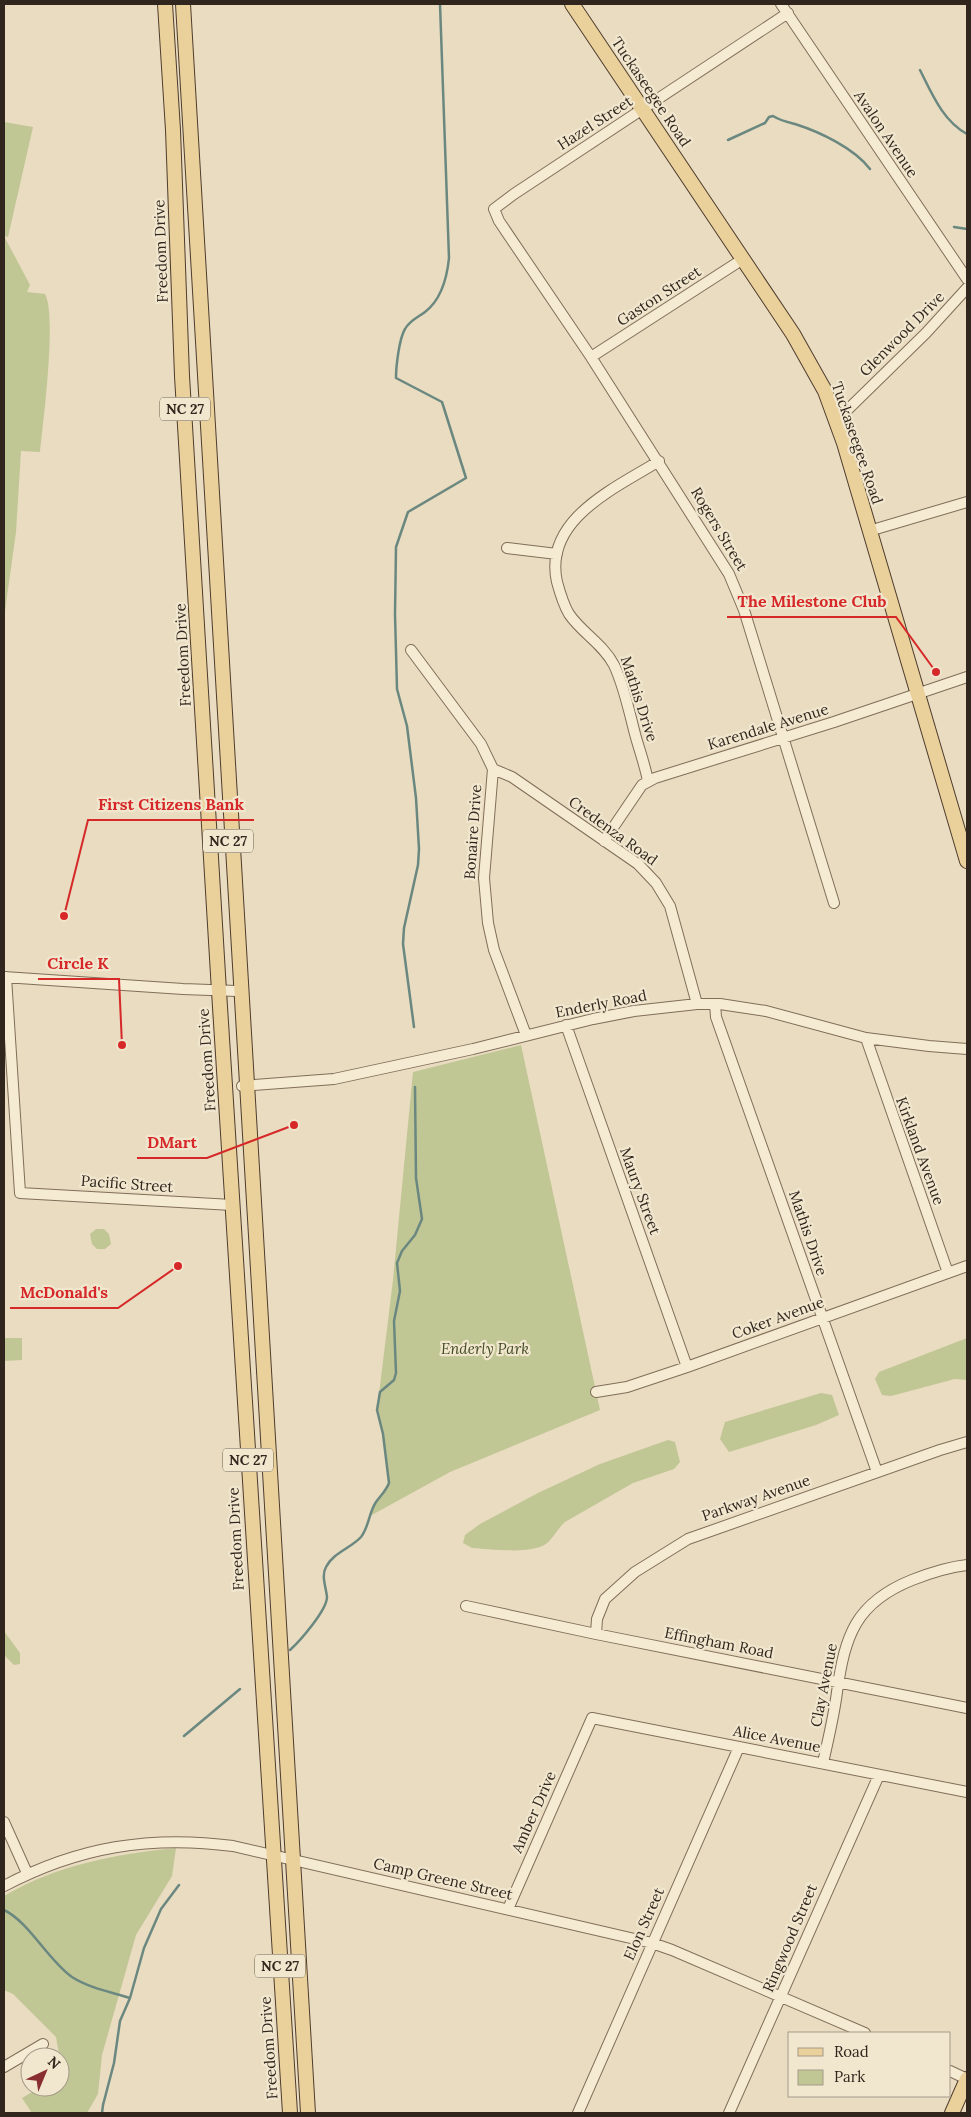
<svg xmlns="http://www.w3.org/2000/svg" width="971" height="2117" font-family="Lora,serif">
	<rect width="100%" height="100%" fill="#e9dcc0"/>
	<!-- green -->
	<path fill="#c1c695" d="M4,122L33,127L8,237L4,236L30,285L27,292L45,294C57,315 43,423 40,452L21,451L16,532L5,611H4Z
		M521,1045L600,1410L450,1472L370,1516L375,1503L387,1490L389,1483L383,1434L377,1410L393,1280L413,1072Z
		M96,1229H104L109,1234L111,1244L105,1249H97L92,1244L90,1234Z
		M4,1338H22V1360L4,1361Z
		M967,1338V1380L955,1379L891,1396L882,1395L875,1379L879,1372Z
		M821,1393L832,1395L839,1415L816,1425L729,1452L720,1439L725,1422Z
		M668,1440L675,1442L680,1462L674,1469L633,1483L565,1522C558,1528 554,1537 547,1543C534,1555 490,1549 472,1548L463,1543L465,1535L480,1524L538,1493L600,1464Z
		M4,1631L20,1653V1664L14,1665L4,1655Z
		M176,1848L172,1876L136,1935L102,2055L98,2094L87,2113H32L22,2098L41,2087H60V2057H54L59,2054L56,2037L13,1994L4,1990V1896C57,1865 115,1854 176,1848Z"/>
	<g fill="none" stroke-linecap="round" stroke-linejoin="round">
		<!-- stream -->
		<path stroke="#6b8880" stroke-width="2.5" d="M920,70C932,94 943,121 967,134
			M728,140L765,123L769,117L773,116C781,121 787,122 795,124C820,132 854,148 870,169
			M954,227L967,229
			M414,1027L403,944L404,928L418,865L419,849L416,798L407,726L397,689L395,614L396,547L408,512L466,478L442,402L396,378C396,367 399,339 405,329C410,320 417,318 425,312C442,299 447,278 449,258L440,4
			M290,1650C300,1641 327,1610 327,1597C326,1587 321,1576 326,1567C333,1553 351,1548 361,1537C369,1527 369,1512 376,1502C381,1495 386,1491 389,1483L383,1434L377,1410L380,1392L394,1380L396,1373L394,1321L400,1291L397,1263L402,1251L415,1235L422,1219L416,1178L415,1087
			M184,1736L240,1689
			M4,1910C29,1922 48,1960 72,1977C89,1988 111,1992 130,1998
			M102,2113L103,2105L114,2063L120,2021L130,1998L144,1948L161,1909L179,1885"/>
		<defs>
			<path id="minor" d="M781,4L967,279
				M788,13L514,194L494,209L499,221L591,357L729,574L744,610L834,903
				M591,357L743,259
				M836,421L926,333L967,288
				M869,531L967,502
				M507,548L557,554
				M411,650L481,744L493,769L484,878L488,923L494,950L526,1035
				M493,769L512,777L638,864L656,883L670,906L697,1004
				M648,781C645,765 639,749 635,734C629,711 624,686 614,665C603,644 582,633 569,614C563,604 560,593 557,582C543,519 616,488 659,461
				M604,841L642,785L655,778L834,722L967,677
				M4,977L183,989L237,991
				M6,977L20,1193L232,1205
				M715,1004L716,1017L877,1472
				M566,1025L687,1367
				M866,1038L948,1273
				M242,1086L334,1079L473,1049L593,1019L634,1011L697,1004H720L766,1011L866,1038L929,1046L967,1049
				M596,1392L627,1387L687,1367L967,1266
				M466,1606L596,1634L967,1708
				M596,1634L597,1619L605,1599L635,1572L688,1539L940,1450L967,1442
				M823,1763C828,1740 834,1716 837,1692C845,1636 855,1603 912,1580C930,1573 948,1567 967,1565
				M4,1822L27,1873
				M4,1886C78,1847 150,1835 233,1846L652,1943L672,1950L865,2033
				M508,1909L592,1718L967,1792
				M4,2067L43,2044
				M950,2071L967,2079
				M578,2113L739,1747
				M729,2113L879,1775"/>
			<path id="major" d="M165,4L173,130L182,376L219,991L290,2113
				M183,4C219,707 261,1410 308,2113
				M572,4L793,334L825,391L844,443L967,861
				M952,2113L967,2079"/>
		</defs>
		<!-- minor casing -->
		<use href="#minor" stroke="#806e5a" stroke-width="12"/>
		<!-- major casing -->
		<use href="#major" stroke="#4e3c2e" stroke-width="16"/>
		<!-- minor -->
		<use href="#minor" stroke="#f5ead2" stroke-width="10"/>
		<!-- major -->
		<use href="#major" stroke="#ead09a" stroke-width="14"/>
	</g>
	<g text-anchor="middle" stroke-width="4.5" stroke-linejoin="round" paint-order="stroke">
		<!-- shield labels -->
		<g fill="#f1e7cf" stroke="#6b6052" stroke-width="1">
			<rect x="160" y="397.5" width="50" height="23" rx="4"/>
			<rect x="203" y="829.5" width="50" height="23" rx="4"/>
			<rect x="223" y="1448.5" width="50" height="23" rx="4"/>
			<rect x="255" y="1954.5" width="50" height="23" rx="4"/>
		</g>
		<g font-size="14" font-weight="bold" fill="#31261d">
			<text x="185" y="414">NC 27</text>
			<text x="228" y="846">NC 27</text>
			<text x="248" y="1465">NC 27</text>
			<text x="280" y="1971">NC 27</text>
		</g>
		<!-- street labels -->
		<g font-size="15" fill="#31261d" stroke="#f1e7cf">
			<text transform="translate(651 92) rotate(56)" y="5">Tuckaseegee Road</text>
			<text transform="translate(595 123) rotate(-33)" y="5">Hazel Street</text>
			<text transform="translate(886 134) rotate(56)" y="5">Avalon Avenue</text>
			<text transform="translate(161 251) rotate(-92)" y="5">Freedom Drive</text>
			<text transform="translate(659 296) rotate(-33)" y="5">Gaston Street</text>
			<text transform="translate(902 334) rotate(-45)" y="5">Glenwood Drive</text>
			<text transform="translate(857 443) rotate(71)" y="5">Tuckaseegee Road</text>
			<text transform="translate(719 529) rotate(59)" y="5">Rogers Street</text>
			<text transform="translate(183 655) rotate(-93)" y="5">Freedom Drive</text>
			<text transform="translate(639 699) rotate(72)" y="5">Mathis Drive</text>
			<text transform="translate(768 727) rotate(-17)" y="5">Karendale Avenue</text>
			<text transform="translate(613 831) rotate(36)" y="5">Credenza Road</text>
			<text transform="translate(473 832) rotate(-86)" y="5">Bonaire Drive</text>
			<text transform="translate(601 1004) rotate(-11)" y="5">Enderly Road</text>
			<text transform="translate(207 1060) rotate(-94)" y="5">Freedom Drive</text>
			<text transform="translate(920 1151) rotate(70)" y="5">Kirkland Avenue</text>
			<text transform="translate(127 1184) rotate(4)" y="5">Pacific Street</text>
			<text transform="translate(640 1191) rotate(70)" y="5">Maury Street</text>
			<text transform="translate(808 1233) rotate(71)" y="5">Mathis Drive</text>
			<text transform="translate(778 1318) rotate(-20)" y="5">Coker Avenue</text>
			<text transform="translate(756 1498) rotate(-19)" y="5">Parkway Avenue</text>
			<text transform="translate(236 1539) rotate(-93)" y="5">Freedom Drive</text>
			<text transform="translate(719 1643) rotate(11)" y="5">Effingham Road</text>
			<text transform="translate(824 1685) rotate(-79)" y="5">Clay Avenue</text>
			<text transform="translate(777 1739) rotate(11)" y="5">Alice Avenue</text>
			<text transform="translate(534 1812) rotate(-66)" y="5">Amber Drive</text>
			<text transform="translate(443 1879) rotate(13)" y="5">Camp Greene Street</text>
			<text transform="translate(644 1924) rotate(-66)" y="5">Elon Street</text>
			<text transform="translate(790 1938) rotate(-67)" y="5">Ringwood Street</text>
			<text transform="translate(269 2048) rotate(-94)" y="5">Freedom Drive</text>
		</g>
		<!-- park labels -->
		<g font-size="15" font-style="italic" fill="#434c25" stroke="#f1e7cf">
			<text x="485" y="1354">Enderly Park</text>
		</g>
	</g>
	<!-- callouts -->
	<path fill="none" stroke="#d62828" stroke-width="2" d="M936 672L896 617H727M64 916L88 820H254M122 1045L119 979H38M294 1125L207 1158H137M178 1266L118 1308H10"/>
	<g fill="#d62828" stroke="#f1e7cf" stroke-width="2">
		<circle cx="936" cy="672" r="5"/>
		<circle cx="64" cy="916" r="5"/>
		<circle cx="122" cy="1045" r="5"/>
		<circle cx="294" cy="1125" r="5"/>
		<circle cx="178" cy="1266" r="5"/>
	</g>
	<g font-size="16" text-anchor="middle" font-weight="bold" fill="#d62828" stroke="#f1e7cf" stroke-width="4.5" stroke-linejoin="round" paint-order="stroke">
		<text x="812" y="607">The Milestone Club</text>
		<text x="171" y="810">First Citizens Bank</text>
		<text x="78" y="969">Circle K</text>
		<text x="172" y="1148">DMart</text>
		<text x="64" y="1298">McDonald's</text>
	</g>
	<!-- border -->
	<rect width="971" height="2117" fill="none" stroke="#31261d" stroke-width="10"/>
	<!-- legend -->
	<rect x="788" y="2032" width="162" height="65" fill="#f1e7cf" stroke="#a49a88"/>
	<rect x="798" y="2048" width="25" height="8" fill="#ead09a" stroke="#a49a88"/>
	<text x="834" y="2057" font-size="15" fill="#31261d">Road</text>
	<rect x="798" y="2070" width="25" height="15" fill="#c1c695" stroke="#a49a88"/>
	<text x="834" y="2082" font-size="15" fill="#31261d">Park</text>
	<!-- north arrow -->
	<g transform="translate(45 2072) rotate(44)"><circle r="24" fill="#f1e7cf" stroke="#a49a88"/>
	<path d="M0-4L9 19L0 12L-9 19Z" fill="#8a2f31"/>
	<text y="-8" font-size="14" font-weight="bold" text-anchor="middle" fill="#31261d">N</text>
	</g>
</svg>
